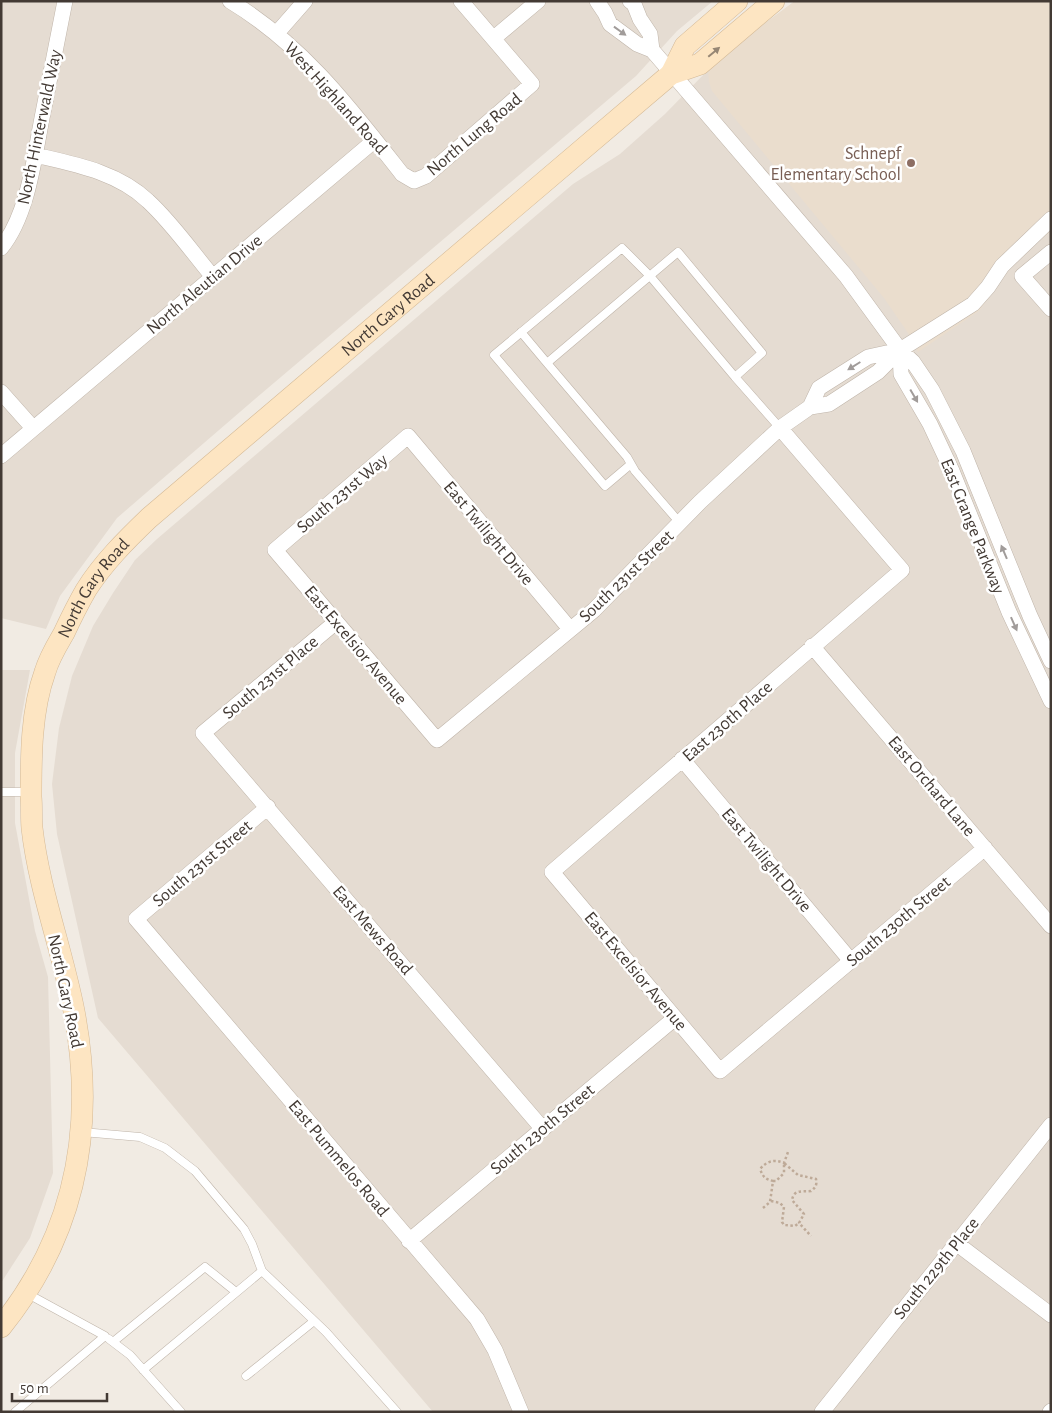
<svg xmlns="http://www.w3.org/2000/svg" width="1052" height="1413" font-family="'Alegreya Sans',sans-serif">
	<rect width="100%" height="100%" fill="#f1ebe3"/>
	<!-- residential -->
	<path fill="#e5dcd2" d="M1,1H713L677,31L636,76L255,399L117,518L60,596L46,629L1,618Z
		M795,1H1051V1412H433L98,1018L57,834L52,784L59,728L72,676L93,626L113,593L135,560L157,539L573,184L620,154L665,114L708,70L745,38Z
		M1,670H30L15,753V823L35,931L48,977L53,1173L30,1238L1,1283Z"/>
	<!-- education -->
	<path fill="#eaddcd" d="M795,1H1051V231L1017,259L979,311L918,352L908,333L884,298L712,91L709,82L708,70L745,38Z"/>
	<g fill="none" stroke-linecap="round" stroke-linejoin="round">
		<defs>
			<path id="service" d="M521,332L547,363
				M631,464L605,486L494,355L622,248L650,276L735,377
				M680,523L635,471L627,457L547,363L678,252L762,353L735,377L780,428
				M1,792H29
				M82,1132L140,1137L165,1148L195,1171L244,1229L252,1244L262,1271L326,1332L397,1412
				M109,1339L130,1355L181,1412
				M113,1342L205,1267L236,1292
				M143,1370L262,1271
				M246,1376L314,1321
				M15,1412L105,1336L28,1294"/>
			<path id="minor" d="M230,1C303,45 351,109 402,174L414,181L426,176L532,84L461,1
				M597,1L605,13L610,24L637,44L652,50L846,276L900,350L913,362L932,390L963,451L1030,616L1051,661
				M630,1L634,4L640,19L650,34L652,50
				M277,33L305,1
				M494,38L538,1
				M35,155C74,164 118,172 148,201C172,223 192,252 213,277
				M1,248C28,215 34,159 42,118C50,79 57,40 65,1
				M1051,252L1022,276L1051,309
				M900,350L901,374L930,424L952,471L1009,612L1051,701
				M1,392L33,428
				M810,407L829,404L878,372L900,350L973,304L988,287L1002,266L1051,219
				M780,428L902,570L552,872L720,1071L985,848
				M1,456L375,140
				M336,622L203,733L542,1128
				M570,629L408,436L275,550L437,740L594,610L700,502L780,428L810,407L819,388L868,357L900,350
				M812,646L1051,926
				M682,759L851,961
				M268,807L136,919L477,1319L495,1350L521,1412
				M409,1241L675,1018
				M956,1243L1051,1315
				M822,1412L1051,1125
				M1050,1412L1051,1411"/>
			<g id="secondary">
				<path d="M671,74L685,46L737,1"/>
				<path id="s1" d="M1,1327C76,1234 96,1127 74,1011C62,949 39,890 32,828C31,818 32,807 31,797C31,756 31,711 45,672C49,658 57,645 64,633C71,618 78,604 86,590C103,563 126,540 149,518L671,74L700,64L774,1"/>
			</g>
		</defs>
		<!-- service casing -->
		<use href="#service" stroke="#bfb4a9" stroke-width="9"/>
		<!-- minor casing -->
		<use href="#minor" stroke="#bfb4a9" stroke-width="16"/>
		<!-- secondary casing -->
		<use href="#secondary" stroke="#d4b996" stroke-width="22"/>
		<!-- path -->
		<path stroke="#beaa98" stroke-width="2.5" stroke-dasharray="2.5 2.5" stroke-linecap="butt" d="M773,1181H776L784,1173V1163L798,1175L816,1179C817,1185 816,1187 811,1191C802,1192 794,1189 792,1200L804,1214L799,1223L811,1236
			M771,1201L780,1203L784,1207L782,1222L784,1225L795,1226L799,1223
			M763,1208L770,1202L773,1181C765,1179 763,1177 760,1169C767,1161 774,1159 784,1163L788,1152"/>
		<!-- service -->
		<use href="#service" stroke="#fff" stroke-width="8"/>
		<!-- minor -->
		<use href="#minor" stroke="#fff" stroke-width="15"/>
		<!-- secondary -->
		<use href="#secondary" stroke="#fde5c2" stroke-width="21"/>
	</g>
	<!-- one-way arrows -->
	<defs><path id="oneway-solid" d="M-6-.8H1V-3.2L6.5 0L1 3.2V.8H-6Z" transform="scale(1.25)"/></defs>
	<g fill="#a19c9a">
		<use href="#oneway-solid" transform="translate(620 31) rotate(36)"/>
		<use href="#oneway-solid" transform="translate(854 366) rotate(148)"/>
		<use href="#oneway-solid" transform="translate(914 396) rotate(60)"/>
		<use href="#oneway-solid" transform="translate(1004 552) rotate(-113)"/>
		<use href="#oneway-solid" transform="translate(1014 624) rotate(66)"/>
	</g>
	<use fill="#978774" href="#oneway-solid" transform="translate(714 52) rotate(-40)"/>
	<!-- markers -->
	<circle fill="#8d6e63" stroke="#fff" stroke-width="2" cx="911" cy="163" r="5"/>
	<g text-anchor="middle" stroke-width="5" stroke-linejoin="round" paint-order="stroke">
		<!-- street labels -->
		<g font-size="18" fill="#433a34" stroke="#fff">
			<text transform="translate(336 98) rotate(48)" y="6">West Highland Road</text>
			<text transform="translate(39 127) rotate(-78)" y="6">North Hinterwald Way</text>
			<text transform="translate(474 134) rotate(-40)" y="6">North Lung Road</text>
			<text transform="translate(204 284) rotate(-40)" y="6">North Aleutian Drive</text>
			<text dy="6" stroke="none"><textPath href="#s1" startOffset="1182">North Gary Road</textPath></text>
			<text transform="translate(342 493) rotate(-40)" y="6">South 231st Way</text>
			<text transform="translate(973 526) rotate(68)" y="6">East Grange Parkway</text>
			<text transform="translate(489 533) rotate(50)" y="6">East Twilight Drive</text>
			<text transform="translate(626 576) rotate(-44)" y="6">South 231st Street</text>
			<text dy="6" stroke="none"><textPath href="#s1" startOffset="778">North Gary Road</textPath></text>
			<text transform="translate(356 645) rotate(50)" y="6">East Excelsior Avenue</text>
			<text transform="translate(270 677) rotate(-40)" y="6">South 231st Place</text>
			<text transform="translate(727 721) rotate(-41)" y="6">East 230th Place</text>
			<text transform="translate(932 786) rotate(50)" y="6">East Orchard Lane</text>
			<text transform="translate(767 860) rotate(50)" y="6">East Twilight Drive</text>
			<text transform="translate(202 863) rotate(-40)" y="6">South 231st Street</text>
			<text transform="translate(898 921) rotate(-40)" y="6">South 230th Street</text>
			<text transform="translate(373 930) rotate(49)" y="6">East Mews Road</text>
			<text transform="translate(636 971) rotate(50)" y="6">East Excelsior Avenue</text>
			<text transform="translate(66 991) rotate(78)" y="6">North Gary Road</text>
			<text transform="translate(542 1129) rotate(-40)" y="6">South 230th Street</text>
			<text transform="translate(339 1158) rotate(50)" y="6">East Pummelos Road</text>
			<text transform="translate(936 1268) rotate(-51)" y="6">South 229th Place</text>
		</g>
		<!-- education labels -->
		<g font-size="18" fill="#785e54" stroke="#fff" text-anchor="end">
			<text x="901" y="159">Schnepf<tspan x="901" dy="21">Elementary School</tspan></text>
		</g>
	</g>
	<!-- border -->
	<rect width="1052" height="1413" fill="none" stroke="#433a34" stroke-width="5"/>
	<!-- scale -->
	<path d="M12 1393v8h95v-8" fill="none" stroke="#433a34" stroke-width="2.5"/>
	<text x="20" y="1393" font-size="15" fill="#433a34" stroke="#ffffff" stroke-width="4" paint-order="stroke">50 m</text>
</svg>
